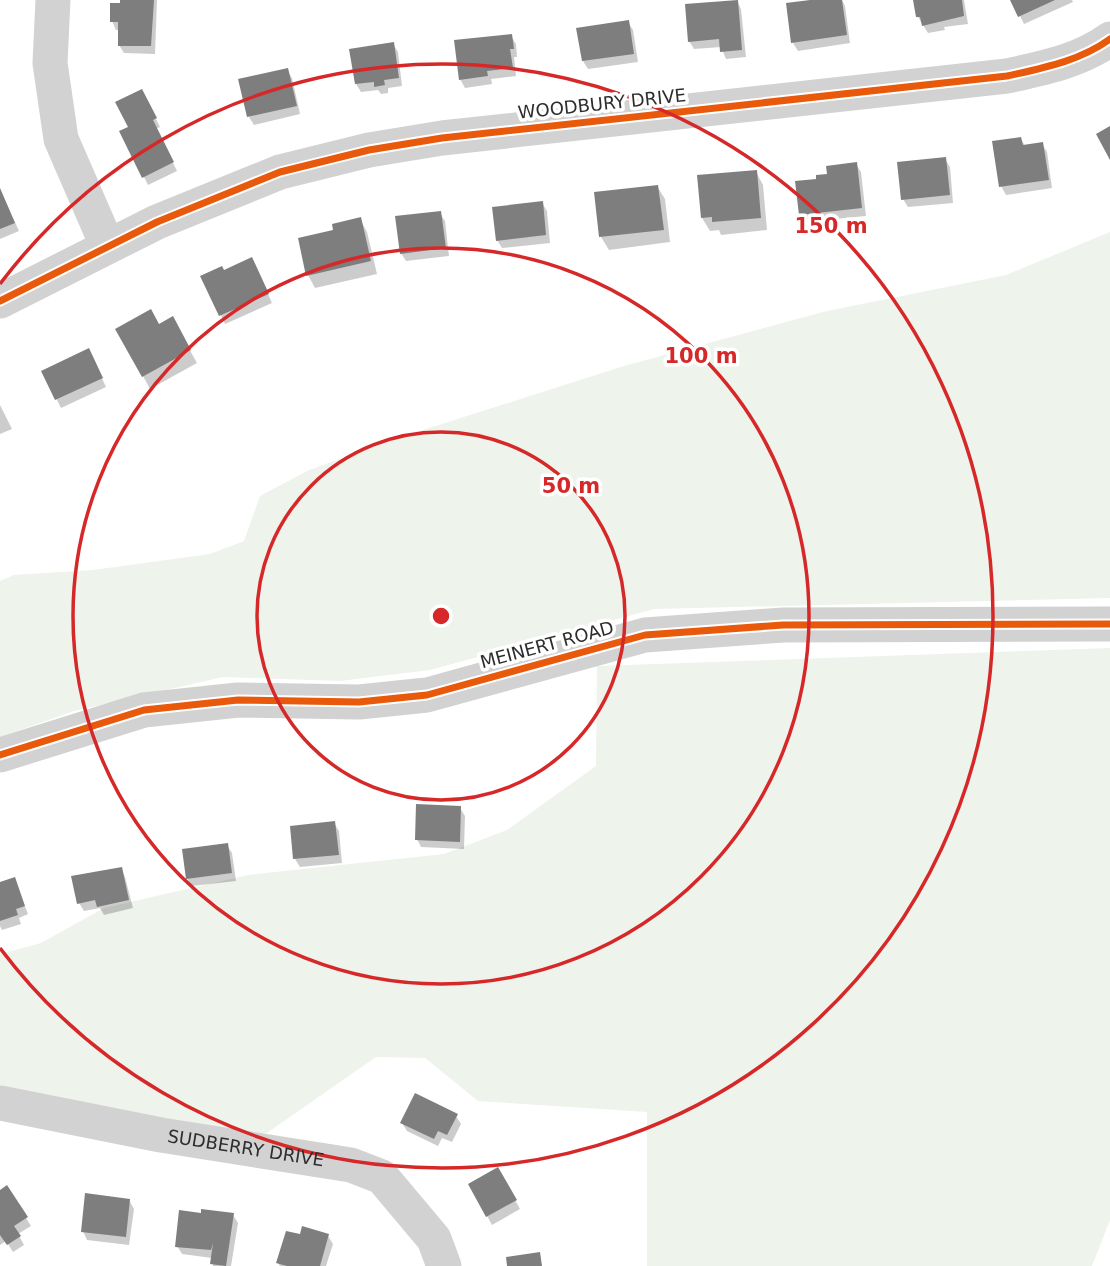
<svg xmlns="http://www.w3.org/2000/svg" width="1110" height="1266" font-family="'DejaVu Sans',sans-serif">
	<rect width="100%" height="100%" fill="#fff"/>
	<!-- green -->
	<path fill="#eef3ec" d="M1110,232V598L654,609L430,670L340,681L223,677L74,711L0,737V581L14,575L93,570L210,554L244,541L260,496L309,470L401,437L624,366L827,311L1006,275Z
		M1110,648V1220L1092,1266H647V1112L478,1101L425,1058L376,1057L264,1135L0,1090V954L41,943L104,908L248,875L444,854L507,830L596,766L597,666Z"/>
	<!-- shadow -->
	<path fill="#0003" d="M122,0H157L155,54L124,53L119,45L120,30H116L112,21L122,4Z
		M822,0H842L845,6L850,43L798,51L793,43Z
		M915,0H964L968,24L944,27L945,30L928,33L918,17Z
		M1012,0H1072L1073,2L1024,24Z
		M737,1L741,9L746,57L726,59L721,47L694,49L689,41Z
		M628,22L633,30L638,62L588,69L583,61L578,29Z
		M511,36L516,44L517,57H514L516,76L491,79L492,84L465,88L460,79Z
		M393,44L398,52L402,86L388,88V93L381,94L378,90L361,92L356,84L351,50Z
		M287,70L292,78L300,114L254,125L249,117Z
		M146,99L160,127L156,129L177,171L148,185L144,177L130,128Z
		M1021,139L1025,146L1042,144L1047,152L1052,188L1006,195L1001,186Z
		M945,159L950,167L953,203L908,207L903,199Z
		M856,164L861,172L866,216L805,222L800,214L818,181Z
		M756,172L763,185L767,230L721,235L719,230L710,231L702,218Z
		M657,186L665,199L670,242L609,250L601,237L596,194Z
		M0,189L19,231L0,239Z
		M542,203L547,211L550,243L502,248L497,240Z
		M440,213L445,221L449,256L406,261L401,253Z
		M360,219L367,232L377,274L315,288L308,275L335,231Z
		M256,268L272,303L225,324L203,277Z
		M172,318L197,363L150,389L118,330L159,326Z
		M93,359L106,387L61,408L43,372Z
		M0,405L12,429L0,434Z
		M460,808L465,816L464,849L421,847L417,839Z
		M334,823L339,831L342,863L300,867L295,859L292,827Z
		M227,845L232,853L236,881L192,886L187,878Z
		M121,869L125,877L133,908L104,915L100,908L84,911L79,903Z
		M14,879L28,914L19,918L21,924L2,930L0,926V884Z
		M456,1116L461,1124L452,1142L442,1138L438,1146L407,1131L402,1123Z
		M498,1169L520,1209L492,1225L470,1185Z
		M0,1192L26,1218L31,1226L18,1234L24,1245L13,1252L6,1241L0,1245Z
		M129,1200L134,1209L129,1245L87,1240L83,1231Z
		M233,1215L238,1223L231,1266H213L212,1258L182,1254L177,1246Z
		M328,1236L333,1244L326,1266H280L278,1263L301,1237Z"/>
	<!-- building -->
	<path fill="#7e7e7e" d="M120,0H154L151,46H118V22H110V3H120Z
		M738,0L742,50L720,52L719,39L688,42L685,4Z
		M810,0H842L847,35L791,43L786,3Z
		M913,0H962L964,16L922,26L920,17H916Z
		M1010,0H1055L1018,17Z
		M629,20L634,54L582,61L576,28Z
		M512,34L514,49H510L513,68L487,71L488,76L459,80L454,40Z
		M394,42L399,78L384,80L385,85L374,87V82L355,84L349,49Z
		M288,68L297,106L247,117L238,79Z
		M142,89L157,118L153,120L174,162L142,178L119,131L128,127L115,102Z
		M1110,126V160L1096,134Z
		M1021,137L1023,145L1043,142L1049,180L999,187L992,141Z
		M946,157L950,195L901,200L897,162Z
		M857,162L862,208L799,215L795,181L816,179V175L827,174L826,166Z
		M757,170L761,218L712,222V217L701,218L697,175Z
		M658,185L664,230L599,237L594,192Z
		M0,188L15,223L0,229Z
		M543,201L546,235L496,241L492,207Z
		M441,211L446,248L400,254L395,216Z
		M361,217L371,261L306,276L298,238L333,230L332,224Z
		M252,257L269,294L219,316L200,276L222,266L224,270Z
		M151,309L159,324L173,316L191,350L142,377L115,329Z
		M89,348L103,378L55,400L41,371Z
		M416,804L461,806L460,842L415,840Z
		M335,821L339,855L293,859L290,826Z
		M228,843L232,873L186,879L182,849Z
		M122,867L129,900L97,907L95,900L77,904L71,876Z
		M15,877L25,906L16,909L18,915L0,921V882Z
		M415,1093L458,1114L447,1135L438,1131L434,1139L400,1123Z
		M498,1167L517,1200L486,1217L468,1184Z
		M7,1185L28,1217L14,1226L21,1236L7,1245L0,1235V1190Z
		M85,1193L130,1199L126,1237L81,1232Z
		M201,1209L234,1213L226,1266L210,1264L213,1243L211,1250L175,1247L179,1210L201,1213Z
		M302,1226L329,1234L320,1266H287L276,1263L286,1231L300,1234Z
		M540,1252L542,1266H507L506,1257Z"/>
	<g fill="none" stroke-linecap="round" stroke-linejoin="round">
		<!-- minor -->
		<g stroke="#d2d2d2" stroke-width="35">
			<path d="M53,0L50,63L61,139L107,245"/>
			<path d="M0,301L157,222L280,172L369,150L442,138L1007,76C1043,68 1080,61 1110,39"/>
			<path d="M0,755L144,710L238,700L359,702L427,695L645,635L783,625L1110,624"/>
			<path id="s1" d="M0,1103L161,1135L351,1165L382,1177L434,1239L444,1266"/>
		</g>
		<defs>
			<path id="cycleway" d="M0,301L157,222L280,172L369,150L442,138L1007,76C1043,68 1080,61 1110,39
				M0,755L144,710L238,700L359,702L427,695L645,635L783,625L1110,624"/>
		</defs>
		<!-- cycleway casing -->
		<use href="#cycleway" stroke="#fff" stroke-width="11"/>
		<!-- cycleway -->
		<use href="#cycleway" stroke="#e8590c" stroke-width="7"/>
	</g>
	<!-- distance rings -->
	<g fill="none" stroke="#d62828" stroke-width="3.5">
		<circle cx="441" cy="616" r="184"/>
		<circle cx="441" cy="616" r="368"/>
		<path d="M0 284A552 552 0 1 1 0 948"/>
	</g>
	<g text-anchor="middle" stroke-width="7" stroke-linejoin="round" paint-order="stroke">
		<!-- street labels -->
		<g font-size="18" fill="#2d2d2d" stroke="#fff">
			<text transform="translate(602 104) rotate(-6)" y="6">WOODBURY DRIVE</text>
			<text transform="translate(547 645) rotate(-15)" y="6">MEINERT ROAD</text>
			<text dy="6" stroke="none"><textPath href="#s1" startOffset="250">SUDBERRY DRIVE</textPath></text>
		</g>
	</g>
	<circle cx="441" cy="616" r="10" fill="#d62828" stroke="#fff" stroke-width="3.5"/>
	<g font-size="21" text-anchor="middle" font-weight="bold" fill="#d62828" stroke="#fff" stroke-width="7" stroke-linejoin="round" paint-order="stroke">
		<text x="831" y="233">150 m</text>
		<text x="701" y="363">100 m</text>
		<text x="571" y="493">50 m</text>
	</g>
</svg>
